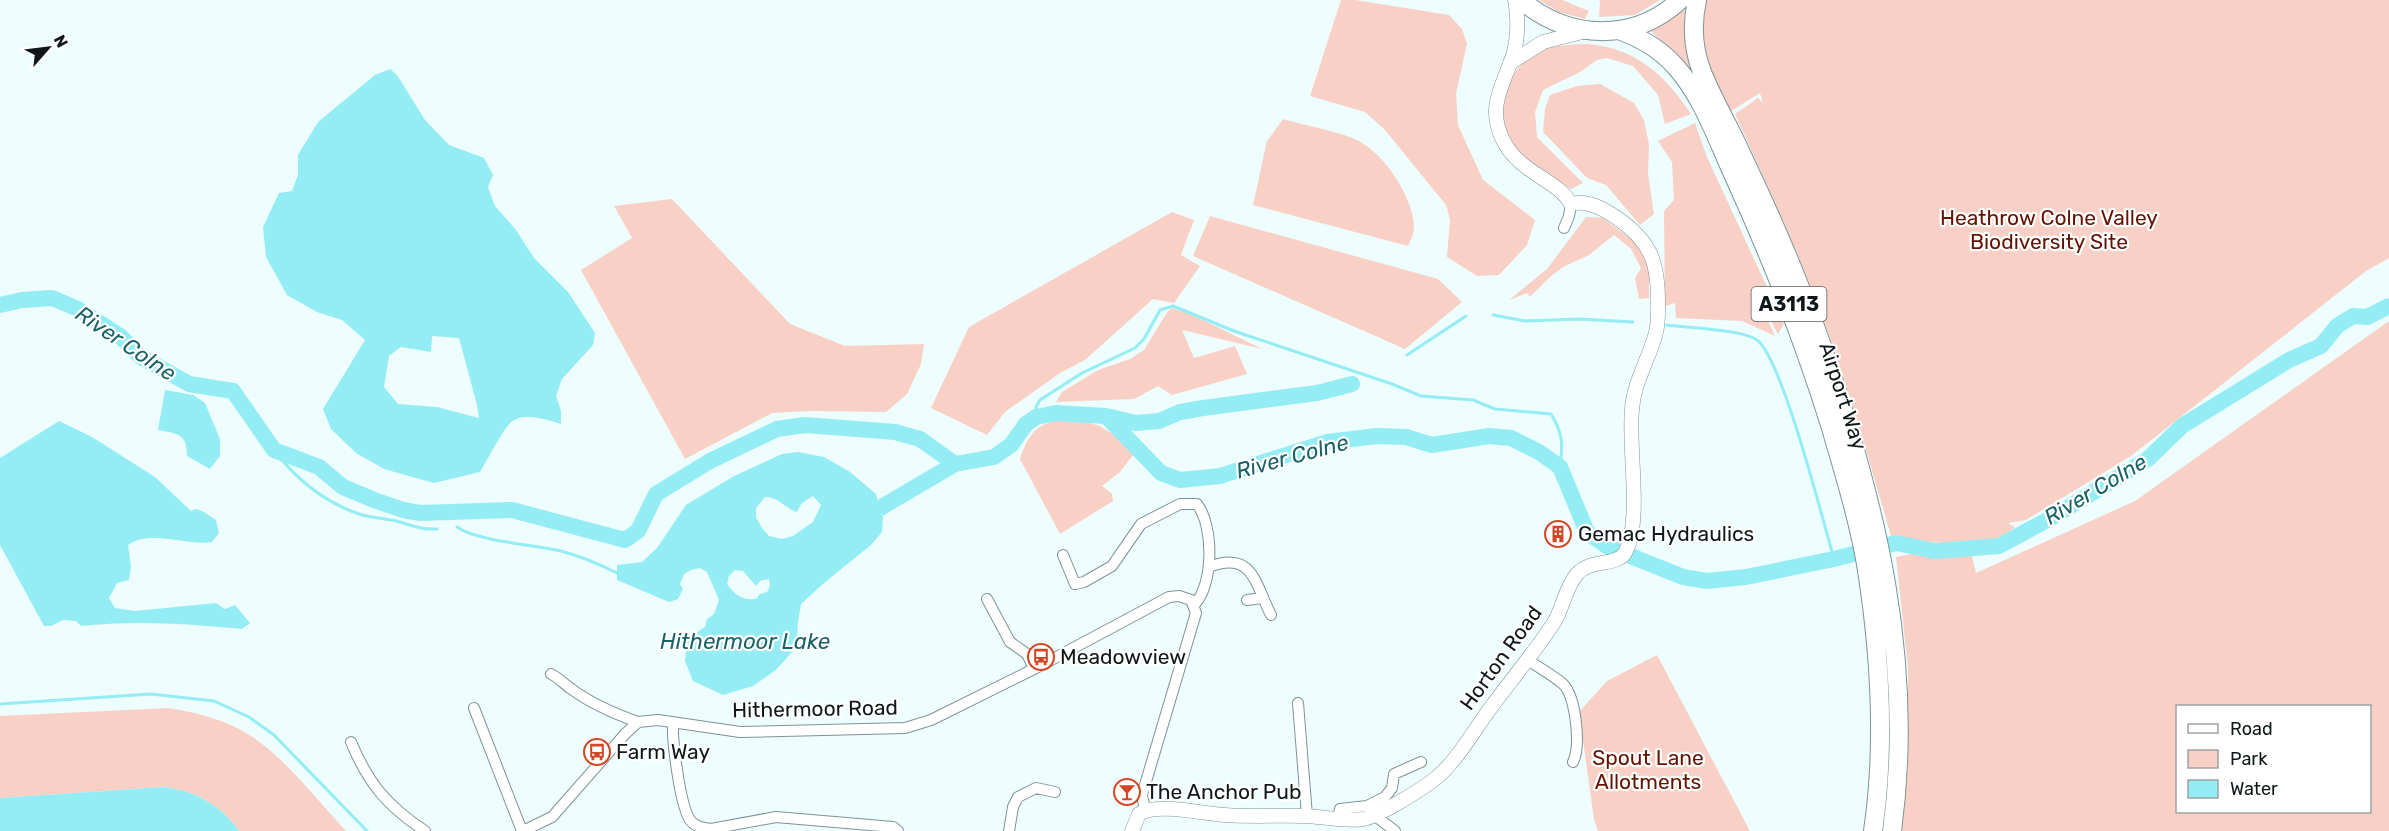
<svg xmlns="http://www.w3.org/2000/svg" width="2389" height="831" font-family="Rubik,sans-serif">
	<rect width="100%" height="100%" fill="#eefdfe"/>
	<!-- green -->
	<path fill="#f9d0c5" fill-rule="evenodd" d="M1341,0H1355L1449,15L1462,29L1467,44L1456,93L1458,125L1483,180L1535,220L1527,245L1499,275L1477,276L1447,257L1450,220L1446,205L1385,130L1365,112L1310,96Z
		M1539,0H1562L1589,11L1585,19L1559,12Z
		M1598,0H1660L1635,15L1599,17L1600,1Z
		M1706,0H2389V258L2366,271L2131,456L2026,520L2008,523L2015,527L1999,540L1945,543L1892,540C1870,462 1848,385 1820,310C1794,243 1764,178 1735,114L1758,98L1763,103L1760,93L1731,111L1700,48Z
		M1682,8L1685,10C1683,32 1690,53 1697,74L1692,76L1674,53L1648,28Z
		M1580,44C1631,44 1664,73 1691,114L1665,124L1658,95L1633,66L1607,58L1597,60L1580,72L1543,90L1535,112L1537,137L1583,183L1571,189C1552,179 1527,168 1515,150C1489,111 1506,59 1552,47C1561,45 1571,45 1580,44Z
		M1600,84L1634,103L1644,120L1649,145L1648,174L1654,214L1640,225L1606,185L1587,178L1543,132L1545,109L1550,95L1577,86Z
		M1283,119C1303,125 1342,132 1359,141C1385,155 1414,198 1414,228C1414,234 1410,241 1408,246L1253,205L1267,141Z
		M1695,123L1707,157L1784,324L1778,334L1757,296L1775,336L1742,321L1676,318L1675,303L1665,306L1664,211L1674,200L1672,162L1658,141Z
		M672,199L790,324L845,346L924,344L921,364L907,394L886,412L808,411L772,413L685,459L581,270L632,238L614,206Z
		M1172,212L1194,220L1181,255L1200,266L1174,303L1153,299L1085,360L1060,373L1005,412L987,435L931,408L969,327Z
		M1210,216L1438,279L1462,302L1405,349L1193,256Z
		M1586,217L1603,218L1637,244L1649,268V298L1639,299L1635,278L1641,268L1631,249L1614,235L1589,255L1563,267L1550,277L1530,297L1527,293L1509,300L1547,269Z
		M1172,308L1193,315L1262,349L1182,330L1194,358L1235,346L1247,374L1172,395L1158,386L1134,399L1056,402L1062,392L1098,370L1130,359L1144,350L1168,311Z
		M2389,321V831H1902L1908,765V668L1896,557L1921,552L1972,556L1976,573L2135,501ZM2178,706H2370V812H2178Z
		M1075,419L1100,426L1137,450L1120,472L1102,486L1112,494L1113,501L1060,534L1020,459C1030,427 1043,420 1075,419Z
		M1657,655L1750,831H1598L1594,819L1579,712L1607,681Z
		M169,708C198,713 227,720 251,736C288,761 316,799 346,831H239C220,804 195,791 163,787L0,798V716Z"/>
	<!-- water -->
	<path fill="#94edf5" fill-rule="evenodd" d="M390,69L397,75L425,120L449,145L484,158L493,175L488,187L495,206L516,230L534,258L568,292L595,333L593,345L562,379L556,396L561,411V424C548,420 522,411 510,423C501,433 488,459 480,472L434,483L384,469L356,453L331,429L323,409L365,340L342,320L317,312L287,295L266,257L263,227L279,193L292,191L298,175V155L318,122L375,75ZM432,336L459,338L477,405L479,418L437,407L398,404L384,387L389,356L401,347L431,352Z
		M165,390L193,395L205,403L220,439V456L210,469L187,456C187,433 178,434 158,430Z
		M59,421L92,437L155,477L191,511L196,509L204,512L216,520L219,533L212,542C186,546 150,529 128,545L131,567L129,580L117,583L109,598L115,608L135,611L216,603L225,609L235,605L250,623L242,629C188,624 136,620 81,626L76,621L63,620L51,626H44L0,545V458Z
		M798,452L824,457L850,472L876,494L883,517L882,532L871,545L824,583L801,604L798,622L797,640L792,652L776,670L753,686L723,695L693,681L685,661L687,639L705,627L707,619L714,614L719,600L707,572L700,568L691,570L684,574L680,584L683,589L678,599L669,602L617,580V565L642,562L657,548L686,505L734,476L782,454ZM813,496L821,505L813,522L793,536L782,539L769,536L762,528L756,517V508L765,497C779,497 784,508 797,512L802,503ZM735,570L743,571L756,586L760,581L769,579L770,586L767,592L760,594L756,599C741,600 735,595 727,584L729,576Z
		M163,787C195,791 220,804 239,831H0V798Z"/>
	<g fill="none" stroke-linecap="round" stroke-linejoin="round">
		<!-- stream -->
		<path stroke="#94edf5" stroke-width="3" d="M1493,315L1525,321L1580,319L1633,322
			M1667,325C1687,328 1741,329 1757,340C1782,358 1823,521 1834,559
			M1407,355L1466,316
			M1036,417V407L1040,400L1082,373L1135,348L1144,339L1160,310L1173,306L1234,331L1392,384L1421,396L1473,400L1495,409L1551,414C1563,433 1563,445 1560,467
			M274,450C296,479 324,502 359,514C371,518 384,518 396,521C411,525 421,530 437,529
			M457,527C476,541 535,545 561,551C580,556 599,564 617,573
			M0,704L151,694L214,701L249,717L274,735L367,831"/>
		<!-- river -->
		<path stroke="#94edf5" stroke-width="16" d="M0,305L22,300L52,298L78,309L120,336L141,357L189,384L233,391L274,450L319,467L343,487L374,500L403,510L420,513L512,510L625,540L638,531L656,494L710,461L777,429L805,425L895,432L920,439L955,464
			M1106,416L1161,473L1180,480L1220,476L1327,442L1377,436L1406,437L1432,445L1489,436L1511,438L1539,452L1560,467L1587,532L1608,547L1683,577L1707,581L1746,577L1834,559L1896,543L1935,551L1999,546L2051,518L2148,459L2182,426L2289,360L2321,346L2337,326L2353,316L2367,317L2389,306
			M880,508L955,464L994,457L1011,445L1026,424L1036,417L1056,413L1106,416L1136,423L1159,421L1180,412L1203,408L1317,393L1352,384"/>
		<defs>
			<path id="minor" d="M1564,228L1569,216L1571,204
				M1063,555L1075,584L1084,582L1112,566L1141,524L1180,504H1197C1214,526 1214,585 1194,605
				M1209,567C1253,550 1255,584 1271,615
				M987,599L1010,642L1027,654L1034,669
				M1247,600L1262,598
				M1528,660C1539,668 1553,675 1563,684C1576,697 1581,746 1573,762
				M551,674C559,678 563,683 570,688C590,703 615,714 638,722
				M1298,703L1307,816
				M474,708L522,831
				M673,723C672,741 680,805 690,820C695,827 703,828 711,829L776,817L893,827L898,831
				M351,742C368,783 387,806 425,831
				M1374,815L1395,831
				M1338,819L1340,809L1367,806L1385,797L1392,788L1394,774L1421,762
				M523,831L552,817L625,734L638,722L658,720L740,732L905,728L931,720L1036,668L1169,597L1179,596L1191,600L1196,613L1142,795L1145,810
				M1009,831L1013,807L1018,797L1036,788L1055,792"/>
			<path id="tertiary" d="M1510,63L1543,42L1586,31
				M1132,831L1139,814C1157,802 1203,814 1225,815C1252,817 1280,815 1307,816C1326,817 1345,822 1363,819C1379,816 1417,792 1431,782C1456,764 1473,731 1492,706C1512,679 1534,653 1553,624C1563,609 1565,588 1577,574C1591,558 1619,567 1626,551C1642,518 1628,449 1632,409C1634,382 1648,361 1655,336C1659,325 1658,312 1658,300C1658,261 1650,241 1617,218C1604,209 1587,199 1571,204C1558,180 1521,174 1504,142C1488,112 1499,92 1510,64C1518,45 1519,20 1515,0"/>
			<path id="trunk" d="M1521,0C1568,40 1634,43 1680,0
				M1697,0C1692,23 1693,49 1702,72C1713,100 1729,126 1741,153C1771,216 1799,280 1822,346C1877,505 1915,662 1892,831
				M1619,30C1642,39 1659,48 1676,67C1702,96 1717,139 1733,174C1771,257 1804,341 1831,428C1844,473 1858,518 1866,564C1880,652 1886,743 1873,831"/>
		</defs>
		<!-- minor casing -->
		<use href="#minor" stroke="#7d9395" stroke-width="12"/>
		<!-- tertiary casing -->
		<use href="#tertiary" stroke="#7d9395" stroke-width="15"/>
		<!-- trunk casing -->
		<use href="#trunk" stroke="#7d9395" stroke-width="20"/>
		<!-- minor -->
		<use href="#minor" stroke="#fff" stroke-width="10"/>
		<!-- tertiary -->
		<use href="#tertiary" stroke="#fff" stroke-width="14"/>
		<!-- trunk -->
		<use href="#trunk" stroke="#fff" stroke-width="18"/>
	</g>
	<!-- icons -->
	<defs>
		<symbol id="building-ring" viewBox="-11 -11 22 22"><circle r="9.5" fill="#fff" stroke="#d14725" stroke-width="1.5"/><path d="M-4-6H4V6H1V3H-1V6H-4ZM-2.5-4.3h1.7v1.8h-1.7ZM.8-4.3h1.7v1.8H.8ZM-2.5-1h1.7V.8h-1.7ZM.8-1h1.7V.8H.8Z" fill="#d14725"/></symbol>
		<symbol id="bus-ring" viewBox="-11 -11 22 22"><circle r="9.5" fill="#fff" stroke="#d14725" stroke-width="1.5"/><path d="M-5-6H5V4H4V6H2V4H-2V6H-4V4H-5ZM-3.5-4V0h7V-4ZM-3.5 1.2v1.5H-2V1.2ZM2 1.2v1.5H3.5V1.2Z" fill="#d14725"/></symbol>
		<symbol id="bar-ring" viewBox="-11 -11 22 22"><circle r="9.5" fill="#fff" stroke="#d14725" stroke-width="1.5"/><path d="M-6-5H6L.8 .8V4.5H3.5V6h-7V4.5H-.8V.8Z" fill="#d14725"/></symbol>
	</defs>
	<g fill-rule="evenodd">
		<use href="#building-ring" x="1543" y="519" width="30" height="30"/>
		<use href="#bus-ring" x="1026" y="642" width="30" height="30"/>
		<use href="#bus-ring" x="582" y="737" width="30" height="30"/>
		<use href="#bar-ring" x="1112" y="777" width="30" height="30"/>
	</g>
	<g text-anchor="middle" stroke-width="4.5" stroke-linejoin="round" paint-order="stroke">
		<!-- shield labels -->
		<rect fill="#fff" stroke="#575d5e" stroke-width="1.5" x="1751.5" y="287" width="75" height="34" rx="4.5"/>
		<g font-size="20" font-weight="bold" fill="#0f1819">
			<text x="1789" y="311">A3113</text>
		</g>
		<!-- park labels -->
		<g font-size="21" fill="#631300" stroke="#fff">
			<text x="2049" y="225">Heathrow Colne Valley<tspan x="2049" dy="24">Biodiversity Site</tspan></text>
			<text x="1648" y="765">Spout Lane<tspan x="1648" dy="24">Allotments</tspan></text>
		</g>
		<!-- street labels -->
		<g font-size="21" fill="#0f1819" stroke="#fff">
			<text transform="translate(1843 396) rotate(72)" y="7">Airport Way</text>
			<text transform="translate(1501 658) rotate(-54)" y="7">Horton Road</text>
			<text transform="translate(815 709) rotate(-1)" y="7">Hithermoor Road</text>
		</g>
		<!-- poi labels -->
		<g font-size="21" fill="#0f1819" stroke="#fff" text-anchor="start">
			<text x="1578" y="541">Gemac Hydraulics</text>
			<text x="1060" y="664">Meadowview</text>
			<text x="616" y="759">Farm Way</text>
			<text x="1146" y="799">The Anchor Pub</text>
		</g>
		<!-- water labels -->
		<g font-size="22" font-style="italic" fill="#186268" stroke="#fff">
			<text transform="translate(126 343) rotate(34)" y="8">River Colne</text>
			<text transform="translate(1292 456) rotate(-15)" y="8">River Colne</text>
			<text transform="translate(2095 489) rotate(-31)" y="8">River Colne</text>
			<text x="745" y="649">Hithermoor Lake</text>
		</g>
	</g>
	<!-- legend -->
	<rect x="2176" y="705" width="195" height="108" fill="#ffffff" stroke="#9fa3a3" stroke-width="1.5"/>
	<rect x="2188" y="724" width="30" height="9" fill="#ffffff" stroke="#9fa3a3" stroke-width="1.5"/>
	<text x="2230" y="735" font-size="18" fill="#0f1819">Road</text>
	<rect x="2188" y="750" width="30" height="18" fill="#f9d0c5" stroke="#9fa3a3" stroke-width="1.5"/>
	<text x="2230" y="765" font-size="18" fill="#0f1819">Park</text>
	<rect x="2188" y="780" width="30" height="18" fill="#94edf5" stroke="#9fa3a3" stroke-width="1.5"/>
	<text x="2230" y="795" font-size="18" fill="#0f1819">Water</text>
	<!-- north arrow -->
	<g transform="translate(48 48) rotate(62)" stroke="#ffffff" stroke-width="4.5" paint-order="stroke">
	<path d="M0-4.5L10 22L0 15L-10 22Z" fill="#0f1819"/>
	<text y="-9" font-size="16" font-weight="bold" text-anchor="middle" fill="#0f1819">N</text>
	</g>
</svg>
